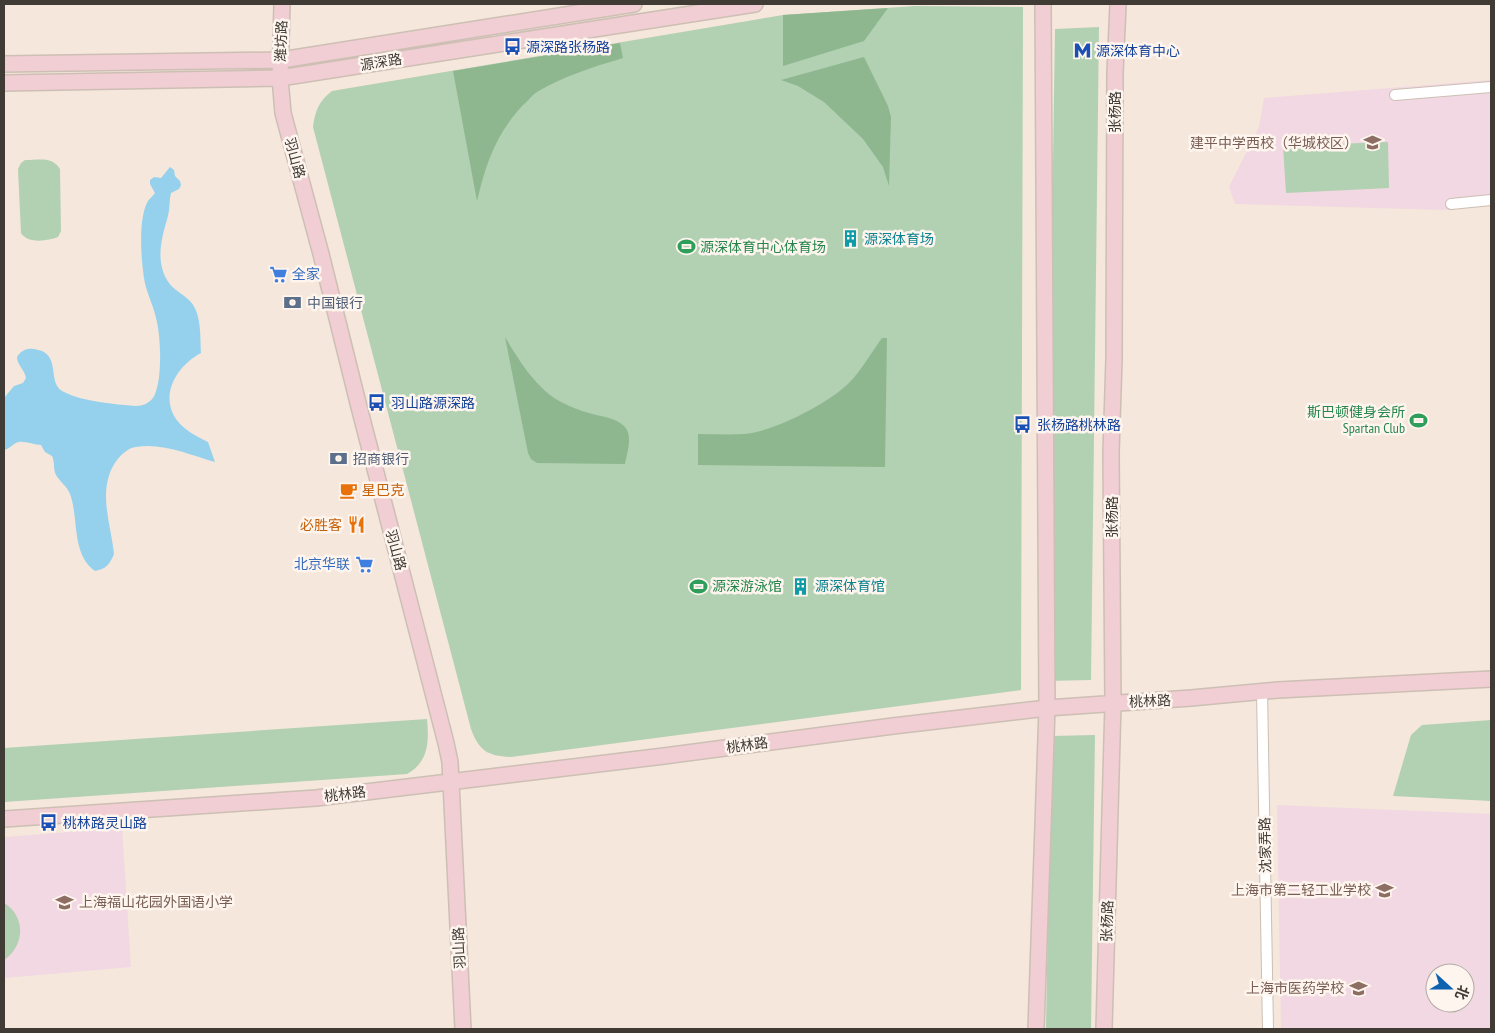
<svg xmlns="http://www.w3.org/2000/svg" width="1495" height="1033" font-family="'PT Sans Narrow','Noto Sans SC',sans-serif">
	<rect width="100%" height="100%" fill="#f5e7db"/>
	<!-- education -->
	<path fill="#f1d8e2" fill-rule="evenodd" d="M1491,80V206L1446,210L1235,204L1229,187L1259,127L1264,98Z
		M1277,805L1491,814V1029H1281ZM1435,973H1465V1003H1435Z
		M122,828L131,967L4,978V837Z"/>
	<!-- green -->
	<path fill="#b2d0b2" d="M915,6L1023,7L1021,690L511,757C488,756 479,751 471,729L313,127C315,111 319,101 332,91L783,15Z
		M1099,27L1091,680L1045,681L1055,29Z
		M1388,142L1389,188L1286,193L1283,146Z
		M25,160C40,160 52,156 60,169L61,231L58,237C47,241 28,244 21,233L18,169L21,163Z
		M427,719C429,741 429,762 407,774L4,802V748Z
		M1491,720V801L1393,796L1411,735L1422,725Z
		M1095,735L1091,1029H1046L1051,736Z
		M4,903C26,916 25,946 4,960Z"/>
	<!-- forest -->
	<path fill="#8eb78f" d="M888,8L864,41L783,66V15Z
		M620,43L623,58C593,67 564,76 537,92C532,95 528,101 523,105C496,134 486,163 477,201L453,71Z
		M864,57L888,106L891,117L889,186L883,167L863,139L824,102L798,86L781,80Z
		M505,337C520,362 537,390 563,403C571,407 581,411 589,413C601,417 616,417 625,427C633,436 627,453 625,464L537,463L531,459L528,453Z
		M882,338H887L885,467L698,465V434C713,434 729,435 744,434C773,432 827,404 848,384C861,371 871,353 882,338Z"/>
	<!-- water -->
	<path fill="#95d1ed" d="M170,167L174,170L175,176L180,181L181,185L179,189L171,193C169,201 170,208 168,216C162,237 155,259 167,280C173,290 182,293 190,301C202,314 200,337 201,353C178,365 159,394 176,419C184,430 196,436 208,442L215,462C191,455 161,442 136,447C128,448 122,454 117,460C109,470 106,484 106,496C106,515 112,535 114,554C110,564 106,569 95,571C71,554 79,518 70,494C67,486 60,482 56,475C53,469 55,462 52,456L45,452L41,445C35,445 25,441 19,442C13,443 10,449 4,450V398L14,386L23,383L26,378C25,370 17,365 17,357C21,351 26,348 33,349C64,352 45,383 64,392C84,402 114,404 136,406C143,406 149,403 153,398C163,382 161,336 156,318C153,304 146,292 144,278C141,258 138,218 148,201C150,198 153,196 155,193L150,184V180L154,177L161,178Z"/>
	<g fill="none" stroke-linecap="round" stroke-linejoin="round">
		<defs>
			<path id="street" d="M1395,95L1491,87
				M1451,204L1491,200
				M1262,691L1268,1029"/>
			<path id="secondary" d="M282,4L280,78L283,113L321,254L359,407L446,743L450,762L463,1029
				M4,64L281,60L634,4
				M4,83L280,78L755,4
				M4,819L316,798L664,756L893,726L1047,708L1191,698L1278,690L1491,679
				M1036,1029L1047,708L1043,4
				M1104,1029L1113,703L1111,452L1114,359L1115,73L1118,4"/>
		</defs>
		<!-- street casing -->
		<use href="#street" stroke="#cdbfb4" stroke-width="12"/>
		<!-- secondary casing -->
		<use href="#secondary" stroke="#cdbfb4" stroke-width="18"/>
		<!-- street -->
		<use href="#street" stroke="#fff" stroke-width="10"/>
		<!-- secondary -->
		<use href="#secondary" stroke="#f1ced3" stroke-width="15"/>
	</g>
	<!-- icons -->
	<defs>
		<symbol id="bus-bare" viewBox="-9 -9 18 18"><path d="M-5-6H5V4H4V6H2V4H-2V6H-4V4H-5ZM-3.5-4V0h7V-4ZM-3.5 1.2v1.5H-2V1.2ZM2 1.2v1.5H3.5V1.2Z" fill="#1a4fb4" stroke="#fef5ee" stroke-width="2.5" paint-order="stroke"/></symbol>
		<symbol id="metro-bare" viewBox="-9 -9 18 18"><path d="M-5.5 5V-5H-3L0 0L3-5H5.5V5H3V-.5L0 4L-3-.5V5Z" fill="#1a4fb4" stroke="#fef5ee" stroke-width="2.5" paint-order="stroke"/></symbol>
		<symbol id="school-bare" viewBox="-9 -9 18 18"><path d="M0-5L7-2L0 1L-7-2ZM-4 1L0 2.5L4 1V4Q0 6-4 4Z" fill="#8d6e63" stroke="#fef5ee" stroke-width="2.5" paint-order="stroke"/></symbol>
		<symbol id="building-bare" viewBox="-9 -9 18 18"><path d="M-4-6H4V6H1V3H-1V6H-4ZM-2.5-4.3h1.7v1.8h-1.7ZM.8-4.3h1.7v1.8H.8ZM-2.5-1h1.7V.8h-1.7ZM.8-1h1.7V.8H.8Z" fill="#0f9aa8" stroke="#fef5ee" stroke-width="2.5" paint-order="stroke"/></symbol>
		<symbol id="stadium-bare" viewBox="-9 -9 18 18"><path d="M0-5a6.5 5 0 1 0 0 10a6.5 5 0 1 0 0-10ZM-3.5-1.8h7v3.6h-7Z" fill="#2e9e5b" stroke="#fef5ee" stroke-width="2.5" paint-order="stroke"/></symbol>
		<symbol id="supermarket-bare" viewBox="-9 -9 18 18"><path d="M-6-5.5h2.5l.6 2H6L4.5 2H-2.5L-4.4-4H-6ZM-1.5 3.2a1.3 1.3 0 1 0 .1 0ZM3 3.2a1.3 1.3 0 1 0 .1 0Z" fill="#3f7fe0" stroke="#fef5ee" stroke-width="2.5" paint-order="stroke"/></symbol>
		<symbol id="bank-bare" viewBox="-9 -9 18 18"><path d="M-6-4H6V4H-6ZM0-2.3a2.3 2.3 0 1 0 0 4.6a2.3 2.3 0 1 0 0-4.6Z" fill="#5c6f8a" stroke="#fef5ee" stroke-width="2.5" paint-order="stroke"/></symbol>
		<symbol id="cafe-bare" viewBox="-9 -9 18 18"><path d="M-5.5-4.5H6V0H3Q3 3.5 0 3.5H-2.5Q-5.5 3.5-5.5 0ZM3-3.2v2h1.7v-2ZM-6 4.5H4V6H-6Z" fill="#e8710a" stroke="#fef5ee" stroke-width="2.5" paint-order="stroke"/></symbol>
		<symbol id="restaurant-bare" viewBox="-9 -9 18 18"><path d="M-5-6h1v4h1v-4h1v4h1v-4h1v5L-1.5 .5V6h-2V.5L-5-1ZM5-6V6H3V1.5H1.5Q1.5-4 5-6Z" fill="#e8710a" stroke="#fef5ee" stroke-width="2.5" paint-order="stroke"/></symbol>
	</defs>
	<g fill-rule="evenodd">
		<use href="#bus-bare" x="500" y="34" width="25" height="25"/>
		<use href="#metro-bare" x="1070" y="38" width="25" height="25"/>
		<use href="#school-bare" x="1360" y="130" width="25" height="25"/>
		<use href="#building-bare" x="838" y="226" width="25" height="25"/>
		<use href="#stadium-bare" x="674" y="234" width="25" height="25"/>
		<use href="#supermarket-bare" x="266" y="262" width="25" height="25"/>
		<use href="#bank-bare" x="280" y="290" width="25" height="25"/>
		<use href="#bus-bare" x="364" y="390" width="25" height="25"/>
		<use href="#stadium-bare" x="1406" y="408" width="25" height="25"/>
		<use href="#bus-bare" x="1010" y="412" width="25" height="25"/>
		<use href="#bank-bare" x="326" y="446" width="25" height="25"/>
		<use href="#cafe-bare" x="336" y="478" width="25" height="25"/>
		<use href="#restaurant-bare" x="344" y="512" width="25" height="25"/>
		<use href="#supermarket-bare" x="352" y="552" width="25" height="25"/>
		<use href="#stadium-bare" x="686" y="574" width="25" height="25"/>
		<use href="#building-bare" x="788" y="574" width="25" height="25"/>
		<use href="#bus-bare" x="36" y="810" width="25" height="25"/>
		<use href="#school-bare" x="1372" y="878" width="25" height="25"/>
		<use href="#school-bare" x="52" y="890" width="25" height="25"/>
		<use href="#school-bare" x="1346" y="976" width="25" height="25"/>
	</g>
	<g text-anchor="middle" stroke-width="5" stroke-linejoin="round" paint-order="stroke">
		<!-- street labels -->
		<g font-size="14" fill="#413b36" stroke="#fef5ee">
			<text transform="translate(281 41) rotate(-88)" y="5">潍坊路</text>
			<text transform="translate(381 62) rotate(-9)" y="5">源深路</text>
			<text transform="translate(1115 112) rotate(-90)" y="5">张杨路</text>
			<text transform="translate(295 158) rotate(75)" y="5">羽山路</text>
			<text transform="translate(1112 517) rotate(-90)" y="5">张杨路</text>
			<text transform="translate(396 550) rotate(75)" y="5">羽山路</text>
			<text transform="translate(1150 701) rotate(-3)" y="5">桃林路</text>
			<text transform="translate(747 745) rotate(-8)" y="5">桃林路</text>
			<text transform="translate(345 794) rotate(-7)" y="5">桃林路</text>
			<text transform="translate(1265 845) rotate(-91)" y="5">沈家弄路</text>
			<text transform="translate(1107 921) rotate(-88)" y="5">张杨路</text>
			<text transform="translate(459 948) rotate(-93)" y="5">羽山路</text>
		</g>
		<!-- transit labels -->
		<g font-size="14" fill="#164399" stroke="#fef5ee" text-anchor="start">
			<text x="526" y="52">源深路张杨路</text>
			<text x="1096" y="56">源深体育中心</text>
			<text x="391" y="408">羽山路源深路</text>
			<text x="1037" y="430">张杨路桃林路</text>
			<text x="63" y="828">桃林路灵山路</text>
		</g>
		<!-- education labels -->
		<g font-size="14" fill="#785e54" stroke="#fef5ee" text-anchor="end">
			<text x="1358" y="148">建平中学西校（华城校区）</text>
			<text x="1371" y="895">上海市第二轻工业学校</text>
			<text x="79" y="907" text-anchor="start">上海福山花园外国语小学</text>
			<text x="1344" y="993">上海市医药学校</text>
		</g>
		<!-- culture labels -->
		<g font-size="14" fill="#0d838f" stroke="#fef5ee" text-anchor="start">
			<text x="864" y="244">源深体育场</text>
			<text x="815" y="591">源深体育馆</text>
		</g>
		<!-- leisure labels -->
		<g font-size="14" fill="#27864d" stroke="#fef5ee" text-anchor="start">
			<text x="700" y="252">源深体育中心体育场</text>
			<text x="1405" y="417" text-anchor="end">斯巴顿健身会所<tspan x="1405" dy="16">Spartan Club</tspan></text>
			<text x="712" y="591">源深游泳馆</text>
		</g>
		<!-- shop labels -->
		<g font-size="14" fill="#366cbe" stroke="#fef5ee" text-anchor="start">
			<text x="292" y="279">全家</text>
			<text x="350" y="569" text-anchor="end">北京华联</text>
		</g>
		<!-- service labels -->
		<g font-size="14" fill="#4e5e75" stroke="#fef5ee" text-anchor="start">
			<text x="307" y="308">中国银行</text>
			<text x="353" y="464">招商银行</text>
		</g>
		<!-- food labels -->
		<g font-size="14" fill="#c56008" stroke="#fef5ee" text-anchor="start">
			<text x="362" y="495">星巴克</text>
			<text x="342" y="530" text-anchor="end">必胜客</text>
		</g>
	</g>
	<!-- border -->
	<rect width="1495" height="1033" fill="none" stroke="#413b36" stroke-width="10"/>
	<!-- north arrow -->
	<g transform="translate(1450 988) rotate(111)"><circle r="24" fill="#fef5ee" stroke="#b2aba4"/>
	<path d="M0-4L9 19L0 12L-9 19Z" fill="#0d61af"/>
	<text y="-8" font-size="14" font-weight="bold" text-anchor="middle" fill="#413b36">北</text>
	</g>
</svg>
